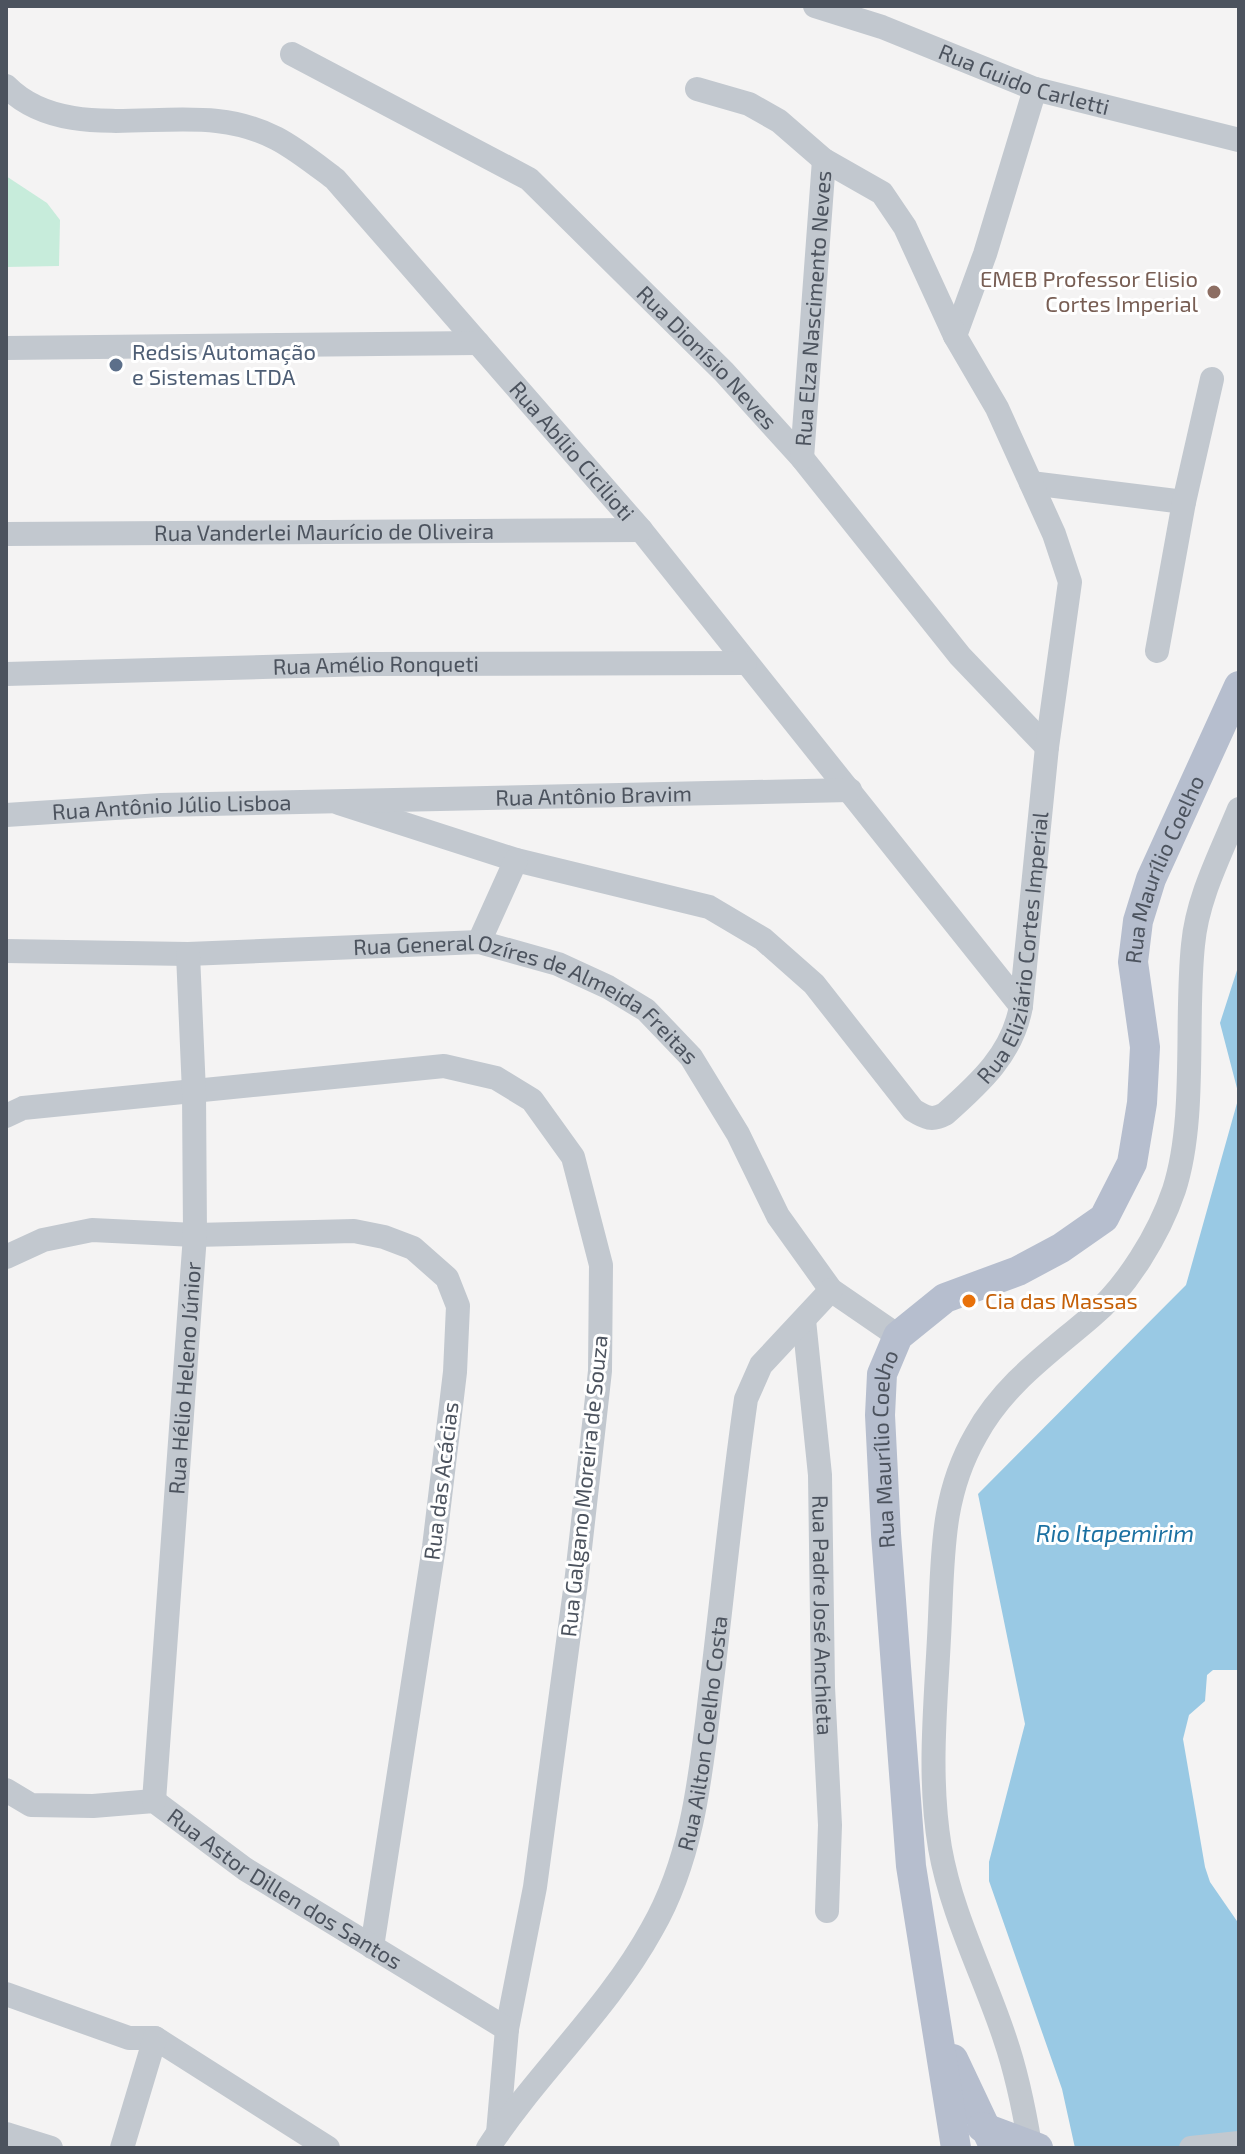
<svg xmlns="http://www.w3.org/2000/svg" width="1245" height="2154" font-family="'Exo 2',sans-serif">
	<rect width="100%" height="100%" fill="#f4f3f3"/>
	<!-- green -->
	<path fill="#c7ecdb" d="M6,176L47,203L60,220L59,266L6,267Z"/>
	<!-- water -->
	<path fill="#99c9e4" d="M1239,964V1670H1213L1207,1675L1205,1701L1189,1715L1183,1739L1205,1867L1210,1882L1239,1924V2148H1075L1062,2089L989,1881V1862L1025,1724L978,1494L1186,1285L1239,1096L1220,1023Z"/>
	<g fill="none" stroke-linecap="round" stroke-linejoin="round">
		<!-- minor -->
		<g stroke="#c2c8cf" stroke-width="24">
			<path id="s1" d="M815,6L882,27L1035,89L1239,140"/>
			<path id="s2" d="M292,54L529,179L724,372L802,458L960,656L1047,747"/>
			<path id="s3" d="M6,86C59,140 149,113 217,121C270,127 294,148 335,179L641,530L1021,1006"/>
			<path d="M955,336L985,254L1035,89"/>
			<path d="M6,348L478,343"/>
			<path id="s4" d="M802,458L824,160"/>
			<path d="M1031,483L1184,502"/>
			<path id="s5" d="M6,534L641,530"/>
			<path d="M1157,651L1184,502L1212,379"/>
			<path id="s6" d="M6,674L370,664L745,663"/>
			<path id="s7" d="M339,803L516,860L709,907L763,939L814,984L913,1110C926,1118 932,1121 945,1114C980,1083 1013,1053 1021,1006L1047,747L1070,582L1054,534L997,408L955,336L905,227L882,193L824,160L779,121L749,104L697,89"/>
			<path id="s8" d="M6,815L161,805L850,790"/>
			<path d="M479,942L516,860"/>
			<path id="s9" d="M6,951L188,954L479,942L558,964L608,987L646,1010L691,1057L738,1134L778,1216L831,1290L898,1336"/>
			<path d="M6,1116L23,1108L444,1066L496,1078L532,1100L573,1157L601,1265L600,1371L577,1575L535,1887L507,2029L498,2133"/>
			<path d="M6,1257L43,1240L92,1230L195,1235L354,1231L384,1237L413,1248L447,1278L458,1306L455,1372L434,1547L372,1947"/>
			<path id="s10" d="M804,1320L820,1475L823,1687L830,1825L827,1911"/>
			<path id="s11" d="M6,1790L31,1805L93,1806L154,1801L245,1869L507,2029"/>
			<path id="s12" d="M154,1801L195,1235L194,1092L188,954"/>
			<path d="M6,1994L129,2038H155L328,2148"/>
			<path d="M6,2134L51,2148"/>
			<path d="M1030,2145C1024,2109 1017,2074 1005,2039C984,1975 952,1916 940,1848C927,1771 937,1694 940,1617C943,1551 942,1494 976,1435C1004,1384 1048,1354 1091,1317C1127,1287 1159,1234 1174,1190C1197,1119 1185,1021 1193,945C1197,898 1221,853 1239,809"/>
			<path d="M122,2148L155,2038"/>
			<path id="s13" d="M488,2148C538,2072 608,2009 652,1929C694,1856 701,1771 711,1689C723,1592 732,1495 746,1399L761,1365L831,1290"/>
			<path d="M1191,2148L1239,2143"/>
		</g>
		<!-- major -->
		<g stroke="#b6bece" stroke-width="30">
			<path d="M953,2059L995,2148"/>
			<path d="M982,2127L1038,2148"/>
			<path id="s14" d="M956,2148L911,1866L886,1534L880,1415L882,1374L898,1336L945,1298L1018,1271L1061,1248L1104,1218L1132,1163L1142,1103L1145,1047L1133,962L1138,921L1151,879L1239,686"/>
		</g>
	</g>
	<!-- markers -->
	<circle fill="#8d6e63" stroke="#fff" stroke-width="3" cx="1214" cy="292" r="8"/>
	<circle fill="#5c6f8a" stroke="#fff" stroke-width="3" cx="116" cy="365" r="8"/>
	<circle fill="#e8710a" stroke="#fff" stroke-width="3" cx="969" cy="1301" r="8"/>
	<g text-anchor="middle" stroke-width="6" stroke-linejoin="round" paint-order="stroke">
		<!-- street labels -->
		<g font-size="22" fill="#4c535e" stroke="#fff">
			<text dy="8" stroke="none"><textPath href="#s1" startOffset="222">Rua Guido Carletti</textPath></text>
			<text dy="8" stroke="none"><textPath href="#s4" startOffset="150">Rua Elza Nascimento Neves</textPath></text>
			<text dy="8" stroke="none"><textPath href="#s2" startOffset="520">Rua Dionísio Neves</textPath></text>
			<text dy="8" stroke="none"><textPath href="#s3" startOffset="714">Rua Abílio Cicilioti</textPath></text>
			<text dy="8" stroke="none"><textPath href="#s5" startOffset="318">Rua Vanderlei Maurício de Oliveira</textPath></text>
			<text dy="8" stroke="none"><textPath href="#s6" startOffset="370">Rua Amélio Ronqueti</textPath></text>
			<text dy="8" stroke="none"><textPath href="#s8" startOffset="588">Rua Antônio Bravim</textPath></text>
			<text dy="8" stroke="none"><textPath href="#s8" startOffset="166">Rua Antônio Júlio Lisboa</textPath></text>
			<text dy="8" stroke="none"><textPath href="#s14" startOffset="1422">Rua Maurílio Coelho</textPath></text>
			<text dy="8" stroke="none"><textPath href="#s7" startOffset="900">Rua Eliziário Cortes Imperial</textPath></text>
			<text dy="8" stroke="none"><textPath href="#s9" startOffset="536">Rua General Ozíres de Almeida Freitas</textPath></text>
			<text dy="8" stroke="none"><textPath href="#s12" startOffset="424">Rua Hélio Heleno Júnior</textPath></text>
			<text dy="8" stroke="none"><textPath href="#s14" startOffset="704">Rua Maurílio Coelho</textPath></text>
			<text transform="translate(441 1481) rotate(-83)" y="8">Rua das Acácias</text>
			<text transform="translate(584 1486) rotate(-84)" y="8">Rua Galgano Moreira de Souza</text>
			<text dy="8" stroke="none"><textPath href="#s10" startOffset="296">Rua Padre José Anchieta</textPath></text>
			<text dy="8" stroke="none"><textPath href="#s13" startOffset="478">Rua Ailton Coelho Costa</textPath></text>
			<text dy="8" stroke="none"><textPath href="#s11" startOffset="310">Rua Astor Dillen dos Santos</textPath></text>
		</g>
		<!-- education labels -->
		<g font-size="22" fill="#785e54" stroke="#fff" text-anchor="end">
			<text x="1198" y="287">EMEB Professor Elisio<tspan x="1198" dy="25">Cortes Imperial</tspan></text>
		</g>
		<!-- service labels -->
		<g font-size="22" fill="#4e5e75" stroke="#fff" text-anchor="start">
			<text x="132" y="360">Redsis Automação<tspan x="132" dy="25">e Sistemas LTDA</tspan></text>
		</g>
		<!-- food labels -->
		<g font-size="22" fill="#c56008" stroke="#fff" text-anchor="start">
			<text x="985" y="1309">Cia das Massas</text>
		</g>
		<!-- water labels -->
		<g font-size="24" font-style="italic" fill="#1c71a2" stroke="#fff">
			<text x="1115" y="1542">Rio Itapemirim</text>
		</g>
	</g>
	<!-- border -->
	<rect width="1245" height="2154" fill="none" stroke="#4c535e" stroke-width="16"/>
</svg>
